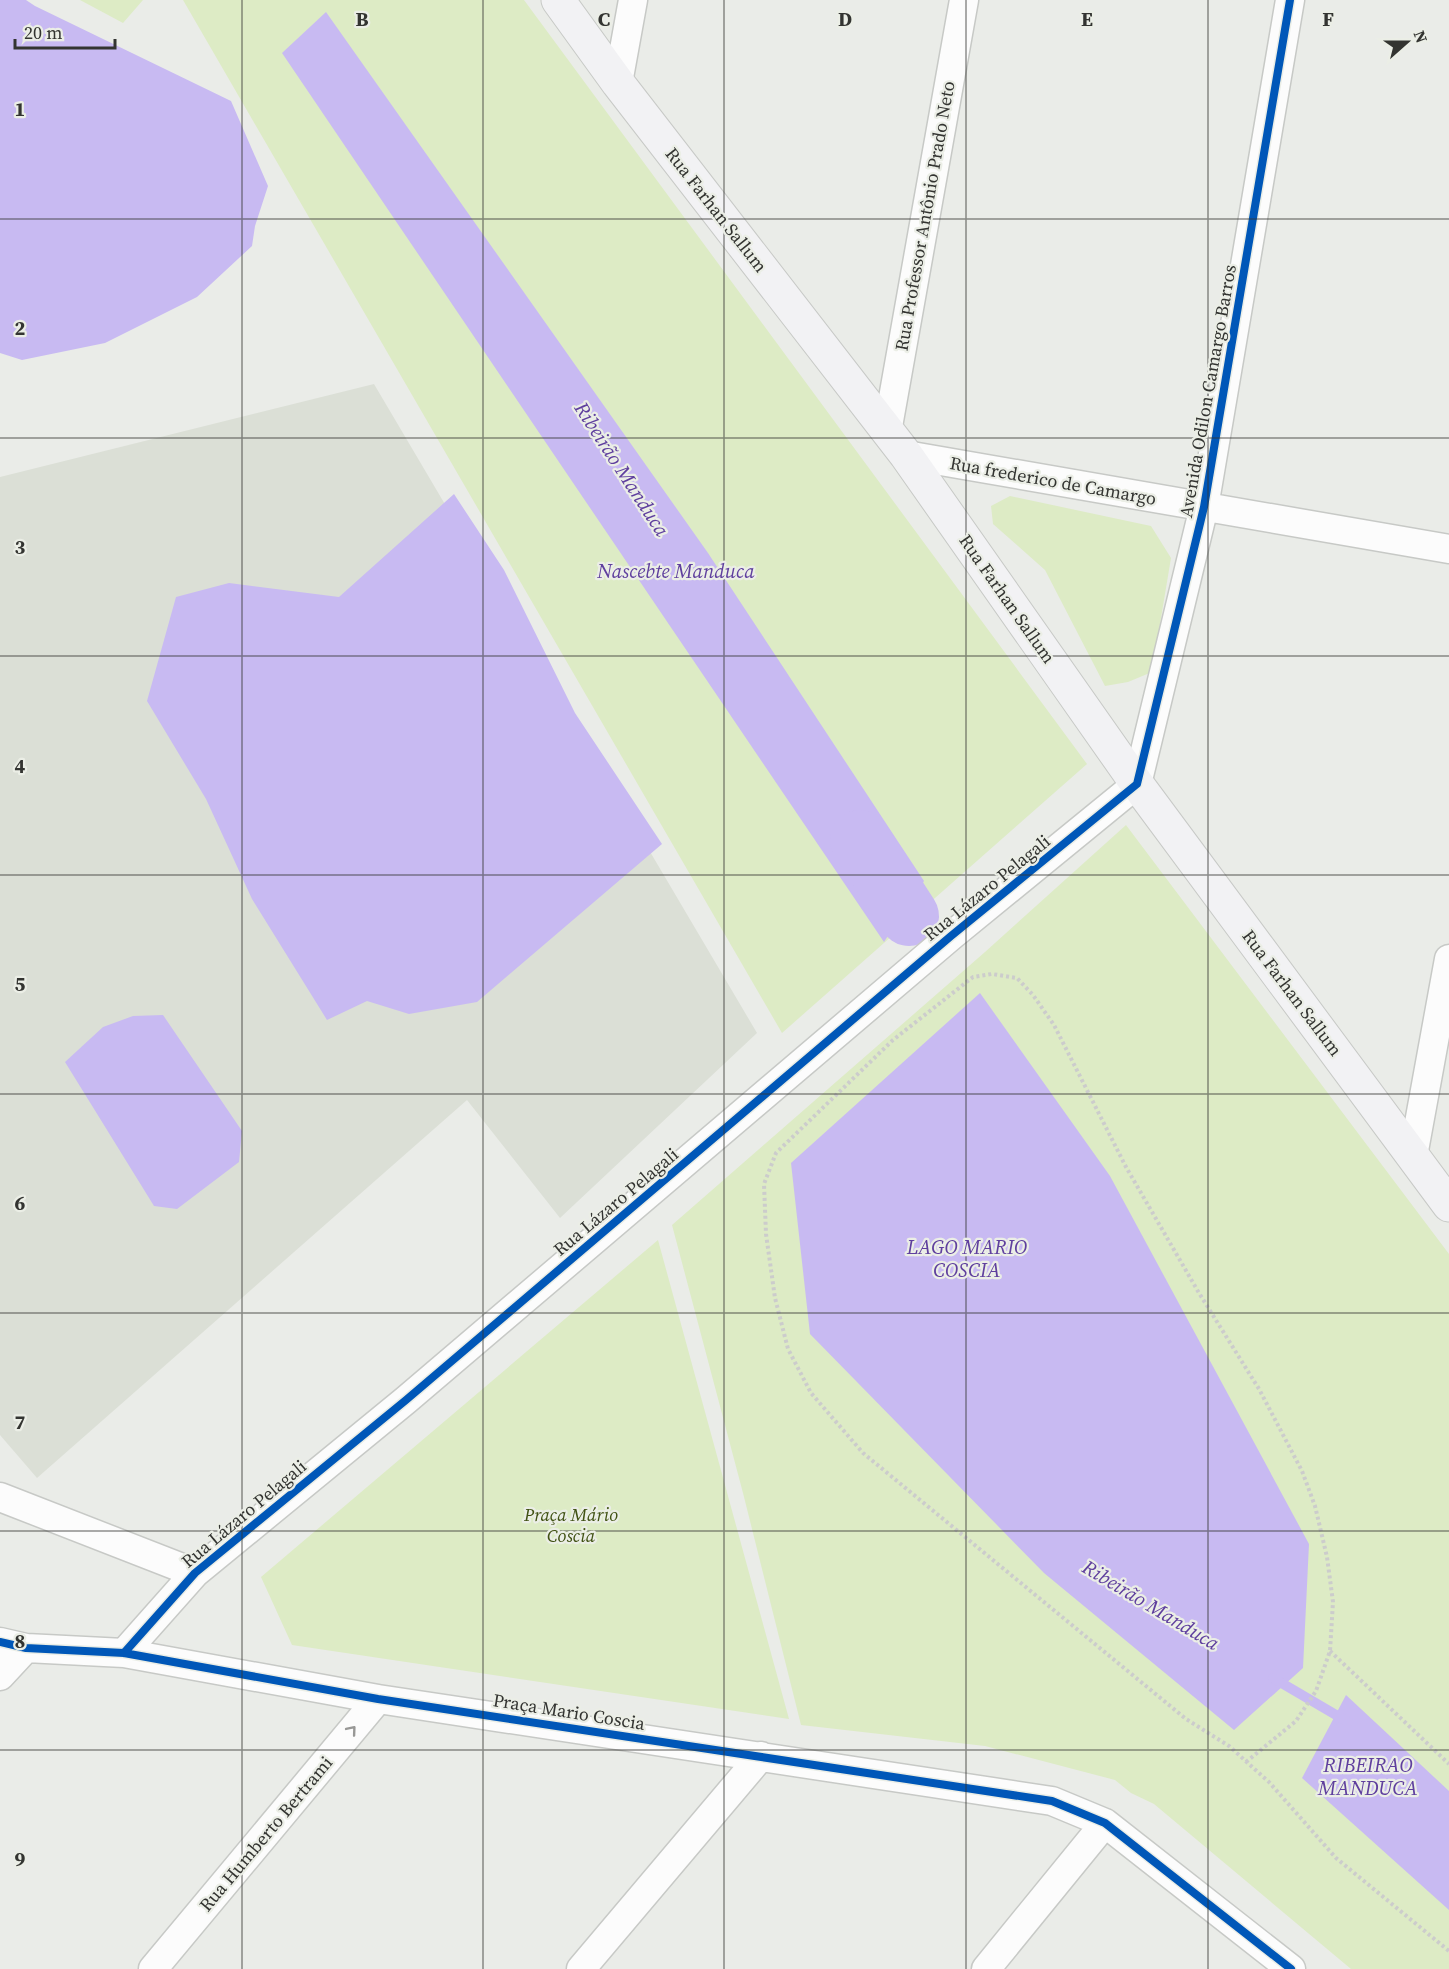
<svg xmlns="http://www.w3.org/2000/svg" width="1449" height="1969" font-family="'Source Serif 4',serif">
	<rect width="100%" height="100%" fill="#eaece8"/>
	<!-- built -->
	<path fill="#dbdfd6" d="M374,384L757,1033L560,1218L467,1100L37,1478L0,1435V477Z"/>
	<!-- green -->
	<path fill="#ddebc5" d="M80,0H143L123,23Z
		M183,0H524L1087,764L782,1033Z
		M1010,496L1151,526L1171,558L1152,672L1128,682L1105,686L1045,570L993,524L991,506Z
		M1126,825L1449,1254V1969H1351L1154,1804L1131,1793L1115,1780L985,1746L801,1725L743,1493L672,1225L985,952Z
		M658,1240L789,1719L292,1645L261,1577Z"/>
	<!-- water -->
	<path fill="#c8baf2" d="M0,0H26L35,6L231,101L268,186L255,226L252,246L197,297L105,343L22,360L0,353Z
		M326,12L708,553L924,881L884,942L282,53Z
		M454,494L504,570L575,713L662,844L477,1002L409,1014L367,1001L327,1020L252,899L206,799L147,701L176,597L229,583L339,597Z
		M980,993L1110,1176L1309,1544L1303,1668L1234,1730L1044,1573L810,1334L791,1163Z
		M163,1015L242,1131L239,1162L177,1209L154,1206L65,1062L103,1027L133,1016Z
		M1346,1695L1449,1791V1910L1302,1778Z"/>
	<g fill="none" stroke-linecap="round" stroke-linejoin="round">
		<!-- stream -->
		<path stroke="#c8baf2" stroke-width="10" d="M1273,1678L1348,1722"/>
		<!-- river -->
		<path stroke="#c8baf2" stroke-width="60" d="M860,840L909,916"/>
		<defs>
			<path id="minor" d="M618,83L633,0
				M887,432L964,0
				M906,455L1449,549
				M1413,1156L1449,959
				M0,1497L195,1573
				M0,1642L26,1648L124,1653L378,1699L1052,1801L1105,1823L1291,1969
				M124,1653L195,1573L406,1400L951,936L1137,784L1204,507L1290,0
				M0,1676L26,1648
				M153,1969L378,1699
				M581,1969L761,1756
				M986,1969L1105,1823"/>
			<path id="secondary" d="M558,0L618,83L906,455L1137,784L1449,1205"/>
		</defs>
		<!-- minor casing -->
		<use href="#minor" stroke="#c7c9c6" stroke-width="31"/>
		<!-- secondary casing -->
		<use href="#secondary" stroke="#c7c9c6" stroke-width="35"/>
		<!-- path -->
		<path stroke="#ccc" stroke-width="4" stroke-dasharray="3 3" stroke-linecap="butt" d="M1330,1651L1449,1764
			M1246,1762L1296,1721L1316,1691L1330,1651L1333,1602L1327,1557L1315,1506L1302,1471L1259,1389L1199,1293L1126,1167L1054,1025L1033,995L1017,978L992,974L973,977L893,1040L776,1153L764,1184L766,1234L775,1298L788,1349L811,1393L863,1453L1186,1719L1229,1746L1269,1782L1336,1858L1449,1951"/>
		<!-- minor -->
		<use href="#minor" stroke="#fcfcfc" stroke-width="28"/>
		<!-- secondary -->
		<use href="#secondary" stroke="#f2f2f4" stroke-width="33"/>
		<defs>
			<path id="cycleway" d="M0,1642L26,1648L124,1653L378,1699L1052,1801L1105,1823L1291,1969
				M124,1653L195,1573L406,1400L951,936L1137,784L1204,507L1290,0"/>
		</defs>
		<!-- cycleway casing -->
		<use href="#cycleway" stroke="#ebeee6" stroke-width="11"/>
		<!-- cycleway -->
		<use href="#cycleway" stroke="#0057b8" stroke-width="8"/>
	</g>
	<!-- one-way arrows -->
	<defs><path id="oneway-chevron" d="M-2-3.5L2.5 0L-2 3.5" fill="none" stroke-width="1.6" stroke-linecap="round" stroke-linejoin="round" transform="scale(1.5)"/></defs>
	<use stroke="#989896" href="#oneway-chevron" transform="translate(352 1730) rotate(-50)"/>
	<!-- grid -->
	<path fill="none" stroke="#333431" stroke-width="1.5" stroke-opacity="0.55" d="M242,0V1969M483,0V1969M724,0V1969M966,0V1969M1208,0V1969M0,219H1449M0,438H1449M0,656H1449M0,875H1449M0,1094H1449M0,1313H1449M0,1531H1449M0,1750H1449"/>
	<g text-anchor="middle" stroke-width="4.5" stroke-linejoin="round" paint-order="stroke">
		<!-- street labels -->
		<g font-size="18" fill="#333431" stroke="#ebeee6">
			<text transform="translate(716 210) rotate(52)" y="6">Rua Farhan Sallum</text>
			<text transform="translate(925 216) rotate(-80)" y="6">Rua Professor Antônio Prado Neto</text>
			<text transform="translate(1208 391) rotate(-80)" y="6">Avenida Odilon Camargo Barros</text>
			<text transform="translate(1053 481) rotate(10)" y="6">Rua frederico de Camargo</text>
			<text transform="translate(1007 599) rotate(55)" y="6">Rua Farhan Sallum</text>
			<text transform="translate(987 888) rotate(-39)" y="6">Rua Lázaro Pelagali</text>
			<text transform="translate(1292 993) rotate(53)" y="6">Rua Farhan Sallum</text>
			<text transform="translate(616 1202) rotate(-40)" y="6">Rua Lázaro Pelagali</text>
			<text transform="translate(244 1514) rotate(-40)" y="6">Rua Lázaro Pelagali</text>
			<text transform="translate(569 1712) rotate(9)" y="6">Praça Mario Coscia</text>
			<text transform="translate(266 1834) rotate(-50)" y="6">Rua Humberto Bertrami</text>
		</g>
		<!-- park labels -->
		<g font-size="18" font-style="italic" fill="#415214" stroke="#ebeee6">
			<text x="571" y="1521">Praça Mário<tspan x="571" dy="21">Coscia</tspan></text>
		</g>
		<!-- water labels -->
		<g font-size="20" font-style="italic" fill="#5f3f9e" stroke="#ebeee6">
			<text transform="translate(622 469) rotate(57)" y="7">Ribeirão Manduca</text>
			<text x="676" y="578">Nascebte Manduca</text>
			<text x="967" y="1254">LAGO MARIO<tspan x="967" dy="23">COSCIA</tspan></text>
			<text transform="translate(1151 1605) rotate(31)" y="7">Ribeirão Manduca</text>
			<text x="1368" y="1772">RIBEIRAO<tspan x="1368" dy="23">MANDUCA</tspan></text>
		</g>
	</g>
	<g font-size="20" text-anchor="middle" font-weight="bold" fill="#333431" stroke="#ebeee6" stroke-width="4.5" stroke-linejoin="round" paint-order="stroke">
		<text x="362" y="26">B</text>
		<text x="604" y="26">C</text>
		<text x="845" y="26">D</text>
		<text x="1087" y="26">E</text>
		<text x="1328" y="26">F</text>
		<text x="20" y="116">1</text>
		<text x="20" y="335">2</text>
		<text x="20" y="554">3</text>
		<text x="20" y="773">4</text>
		<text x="20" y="991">5</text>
		<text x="20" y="1210">6</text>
		<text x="20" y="1429">7</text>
		<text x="20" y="1648">8</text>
		<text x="20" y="1866">9</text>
	</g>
	<!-- north arrow -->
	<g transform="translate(1407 42) rotate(69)" stroke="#ebeee6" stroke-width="4.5" paint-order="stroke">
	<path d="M0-4.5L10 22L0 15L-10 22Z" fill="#333431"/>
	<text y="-9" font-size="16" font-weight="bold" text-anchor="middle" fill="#333431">N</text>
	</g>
	<!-- scale -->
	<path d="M15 39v9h100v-9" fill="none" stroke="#333431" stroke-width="3"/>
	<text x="24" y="39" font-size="18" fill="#333431" stroke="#ebeee6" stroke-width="4.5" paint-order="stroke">20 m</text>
</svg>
